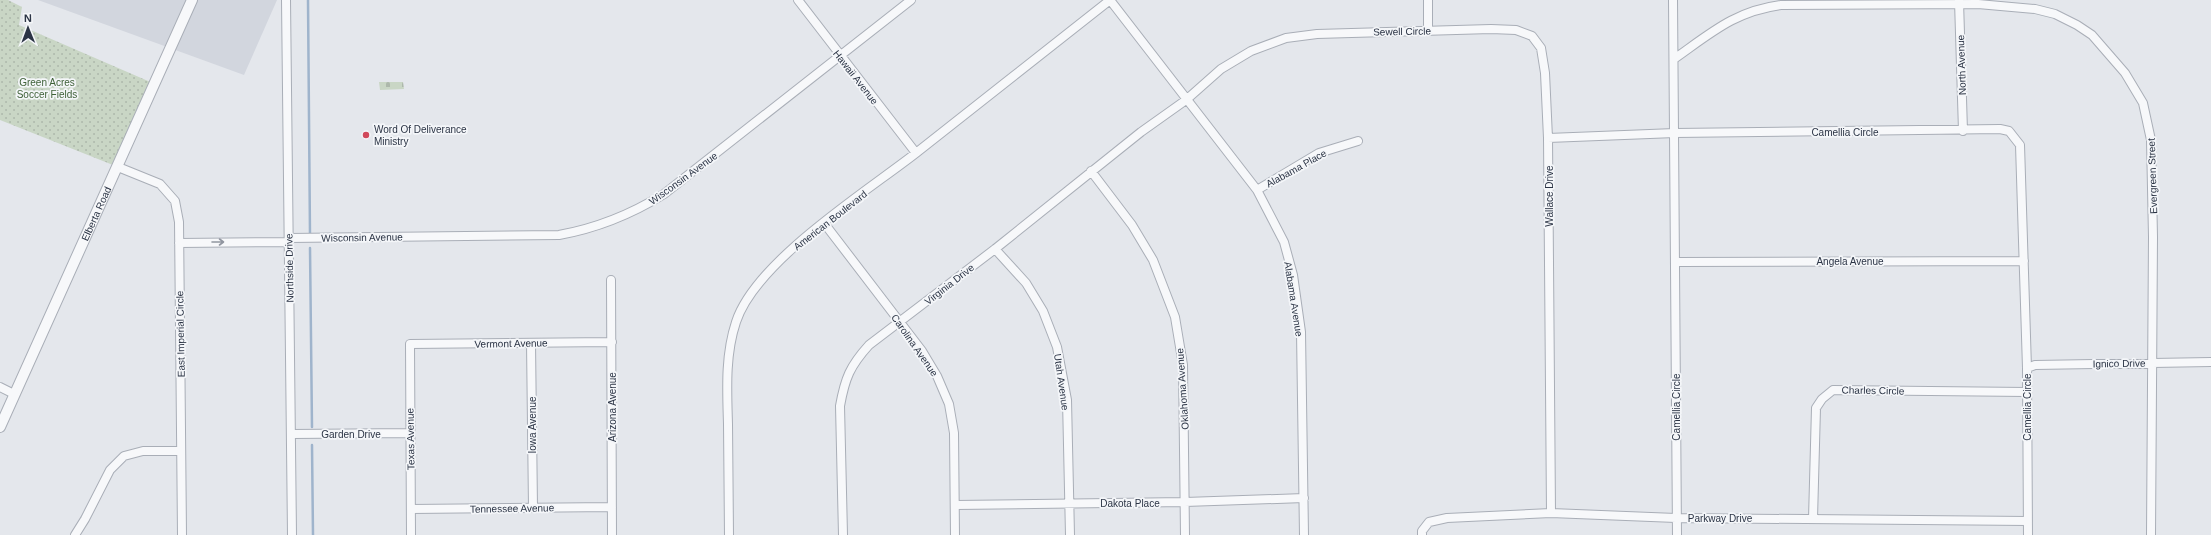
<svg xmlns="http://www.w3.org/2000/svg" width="2211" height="535" font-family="Arial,sans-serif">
	<defs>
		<pattern id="cemetery-stones" width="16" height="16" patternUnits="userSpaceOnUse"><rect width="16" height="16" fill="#c9d6c5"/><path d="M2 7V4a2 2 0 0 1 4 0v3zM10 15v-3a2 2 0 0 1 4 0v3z" fill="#adb8ab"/></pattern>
		<pattern id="park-dots" width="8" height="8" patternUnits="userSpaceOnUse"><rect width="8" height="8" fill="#c9d6c5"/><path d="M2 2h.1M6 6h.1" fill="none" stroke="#adb8ab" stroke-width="1.8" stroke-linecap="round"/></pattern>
	</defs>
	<rect width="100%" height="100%" fill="#e4e7ec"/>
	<!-- built -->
	<path fill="#d2d6de" d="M38,0H277L244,75Z"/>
	<!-- cemetery -->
	<path fill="url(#cemetery-stones)" d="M379,82H403L404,89L380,90Z"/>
	<!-- park -->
	<path fill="url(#park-dots)" d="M0,0H8L22,7L19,25L155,84L118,167L0,120Z"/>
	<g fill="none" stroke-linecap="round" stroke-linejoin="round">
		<!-- stream -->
		<path stroke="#9fb4cc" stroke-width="2.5" d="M308,0L310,235
			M310,248L312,427
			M312,445L313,535"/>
		<defs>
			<path id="minor" d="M286,0L292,535
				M798,0L916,153
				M1110,0L1257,190L1284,242L1293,275L1301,332L1304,535
				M1428,0V31
				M1673,0L1677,535
				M1959,1L1963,131
				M1674,59C1711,33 1735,11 1781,5L1978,4L2035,9L2055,14L2077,25L2092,35L2125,73L2143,103L2151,140L2153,237L2151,535
				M1548,138L1675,133L2000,129L2009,131L2020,145L2027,368L2028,535
				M118,167L160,184L175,201L179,222L182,535
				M1091,171L1132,225L1153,260L1175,317L1183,365L1185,535
				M1257,190L1319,153L1358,141
				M824,223L922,351L937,376L949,404L954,433L955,535
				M289,238L559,235C598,228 630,215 664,194L911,0
				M179,243L289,242
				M995,249L1026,283L1043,311L1057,347L1067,400L1070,535
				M1676,262L2024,261
				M611,280L612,535
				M531,343L533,508
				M2027,368L2035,365L2211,362
				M0,387L14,394
				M292,434L410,433
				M956,505L1185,502L1304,498
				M411,509L612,507
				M1813,519L1816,408L1822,399L1833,390L2027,392
				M75,535L85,519L110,470L124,456L143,451H181
				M411,535L410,344L612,342
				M729,535C729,498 728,461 728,424C727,390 725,355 736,322C756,261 866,192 916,153C981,102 1045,51 1110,0
				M843,535L840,406C845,378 850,366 869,345L995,249L1141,132L1186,100L1221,69L1251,51L1286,38L1317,34L1491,29L1516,30L1532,36L1541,48L1545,73L1548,138L1551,513
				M1422,535V531L1429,522L1447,518L1551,513L1676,518L2028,521"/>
			<g id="tertiary">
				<path id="s1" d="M0,427L192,0"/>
			</g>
		</defs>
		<!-- minor casing -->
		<use href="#minor" stroke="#a9aeb7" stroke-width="10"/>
		<!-- tertiary casing -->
		<use href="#tertiary" stroke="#a9aeb7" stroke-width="12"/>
		<!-- minor -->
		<use href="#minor" stroke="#f7f8fa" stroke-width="8"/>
		<!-- tertiary -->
		<use href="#tertiary" stroke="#f7f8fa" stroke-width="10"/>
	</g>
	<!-- one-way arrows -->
	<defs><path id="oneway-shaft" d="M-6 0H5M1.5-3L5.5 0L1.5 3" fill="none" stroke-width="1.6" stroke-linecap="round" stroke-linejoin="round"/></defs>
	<use stroke="#9196a0" href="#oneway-shaft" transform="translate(218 242)"/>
	<!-- markers -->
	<circle fill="#d1495b" stroke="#f4f6f9" stroke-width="1.5" cx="366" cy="135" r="4"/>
	<g text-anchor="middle" stroke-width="3.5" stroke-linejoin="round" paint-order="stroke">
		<!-- street labels -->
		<g font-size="10" fill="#2b3445" stroke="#f4f6f9">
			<text transform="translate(1402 31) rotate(-1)" y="4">Sewell Circle</text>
			<text transform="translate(1961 65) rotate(-92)" y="4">North Avenue</text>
			<text transform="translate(856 77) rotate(52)" y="4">Hawaii Avenue</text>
			<text x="1845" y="136">Camellia Circle</text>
			<text transform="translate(1296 168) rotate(-29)" y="4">Alabama Place</text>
			<text transform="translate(2152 176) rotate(-92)" y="4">Evergreen Street</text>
			<text transform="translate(683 178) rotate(-36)" y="4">Wisconsin Avenue</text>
			<text transform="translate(1549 196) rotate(-90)" y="4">Wallace Drive</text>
			<text dy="4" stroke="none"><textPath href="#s1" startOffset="234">Elberta Road</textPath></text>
			<text transform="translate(830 220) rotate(-38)" y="4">American Boulevard</text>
			<text transform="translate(362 237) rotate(-1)" y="4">Wisconsin Avenue</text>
			<text x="1850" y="265">Angela Avenue</text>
			<text transform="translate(289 268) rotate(-91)" y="4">Northside Drive</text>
			<text transform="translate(949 284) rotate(-38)" y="4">Virginia Drive</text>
			<text transform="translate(1294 299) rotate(81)" y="4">Alabama Avenue</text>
			<text transform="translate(180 334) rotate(-91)" y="4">East Imperial Circle</text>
			<text transform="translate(511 343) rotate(-1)" y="4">Vermont Avenue</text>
			<text transform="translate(915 345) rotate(55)" y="4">Carolina Avenue</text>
			<text transform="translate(2119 363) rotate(-1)" y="4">Ignico Drive</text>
			<text transform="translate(1062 382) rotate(82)" y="4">Utah Avenue</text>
			<text transform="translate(1182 389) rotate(-94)" y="4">Oklahoma Avenue</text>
			<text transform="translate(1873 390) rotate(1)" y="4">Charles Circle</text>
			<text transform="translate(612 407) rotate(-90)" y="4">Arizona Avenue</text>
			<text transform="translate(1676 407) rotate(-90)" y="4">Camellia Circle</text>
			<text transform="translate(2027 407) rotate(-90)" y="4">Camellia Circle</text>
			<text transform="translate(532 425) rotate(-90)" y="4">Iowa Avenue</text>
			<text x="351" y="438">Garden Drive</text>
			<text transform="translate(410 439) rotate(-91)" y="4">Texas Avenue</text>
			<text x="1130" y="507">Dakota Place</text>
			<text transform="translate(512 508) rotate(-1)" y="4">Tennessee Avenue</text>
			<text x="1720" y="522">Parkway Drive</text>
		</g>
		<!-- park labels -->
		<g font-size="10" fill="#3f6138" stroke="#f4f6f9">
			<text x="47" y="86">Green Acres<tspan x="47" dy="12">Soccer Fields</tspan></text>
		</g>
		<!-- poi labels -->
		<g font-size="10" fill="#2b3445" stroke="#f4f6f9" text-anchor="start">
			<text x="374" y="133">Word Of Deliverance<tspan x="374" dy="12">Ministry</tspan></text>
		</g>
	</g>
	<!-- north arrow -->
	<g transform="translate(28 28) rotate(359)" stroke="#f4f6f9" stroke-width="3" paint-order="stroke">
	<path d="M0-3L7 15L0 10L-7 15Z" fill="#2b3445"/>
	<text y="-6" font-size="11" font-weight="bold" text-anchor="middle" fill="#2b3445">N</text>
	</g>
</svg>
